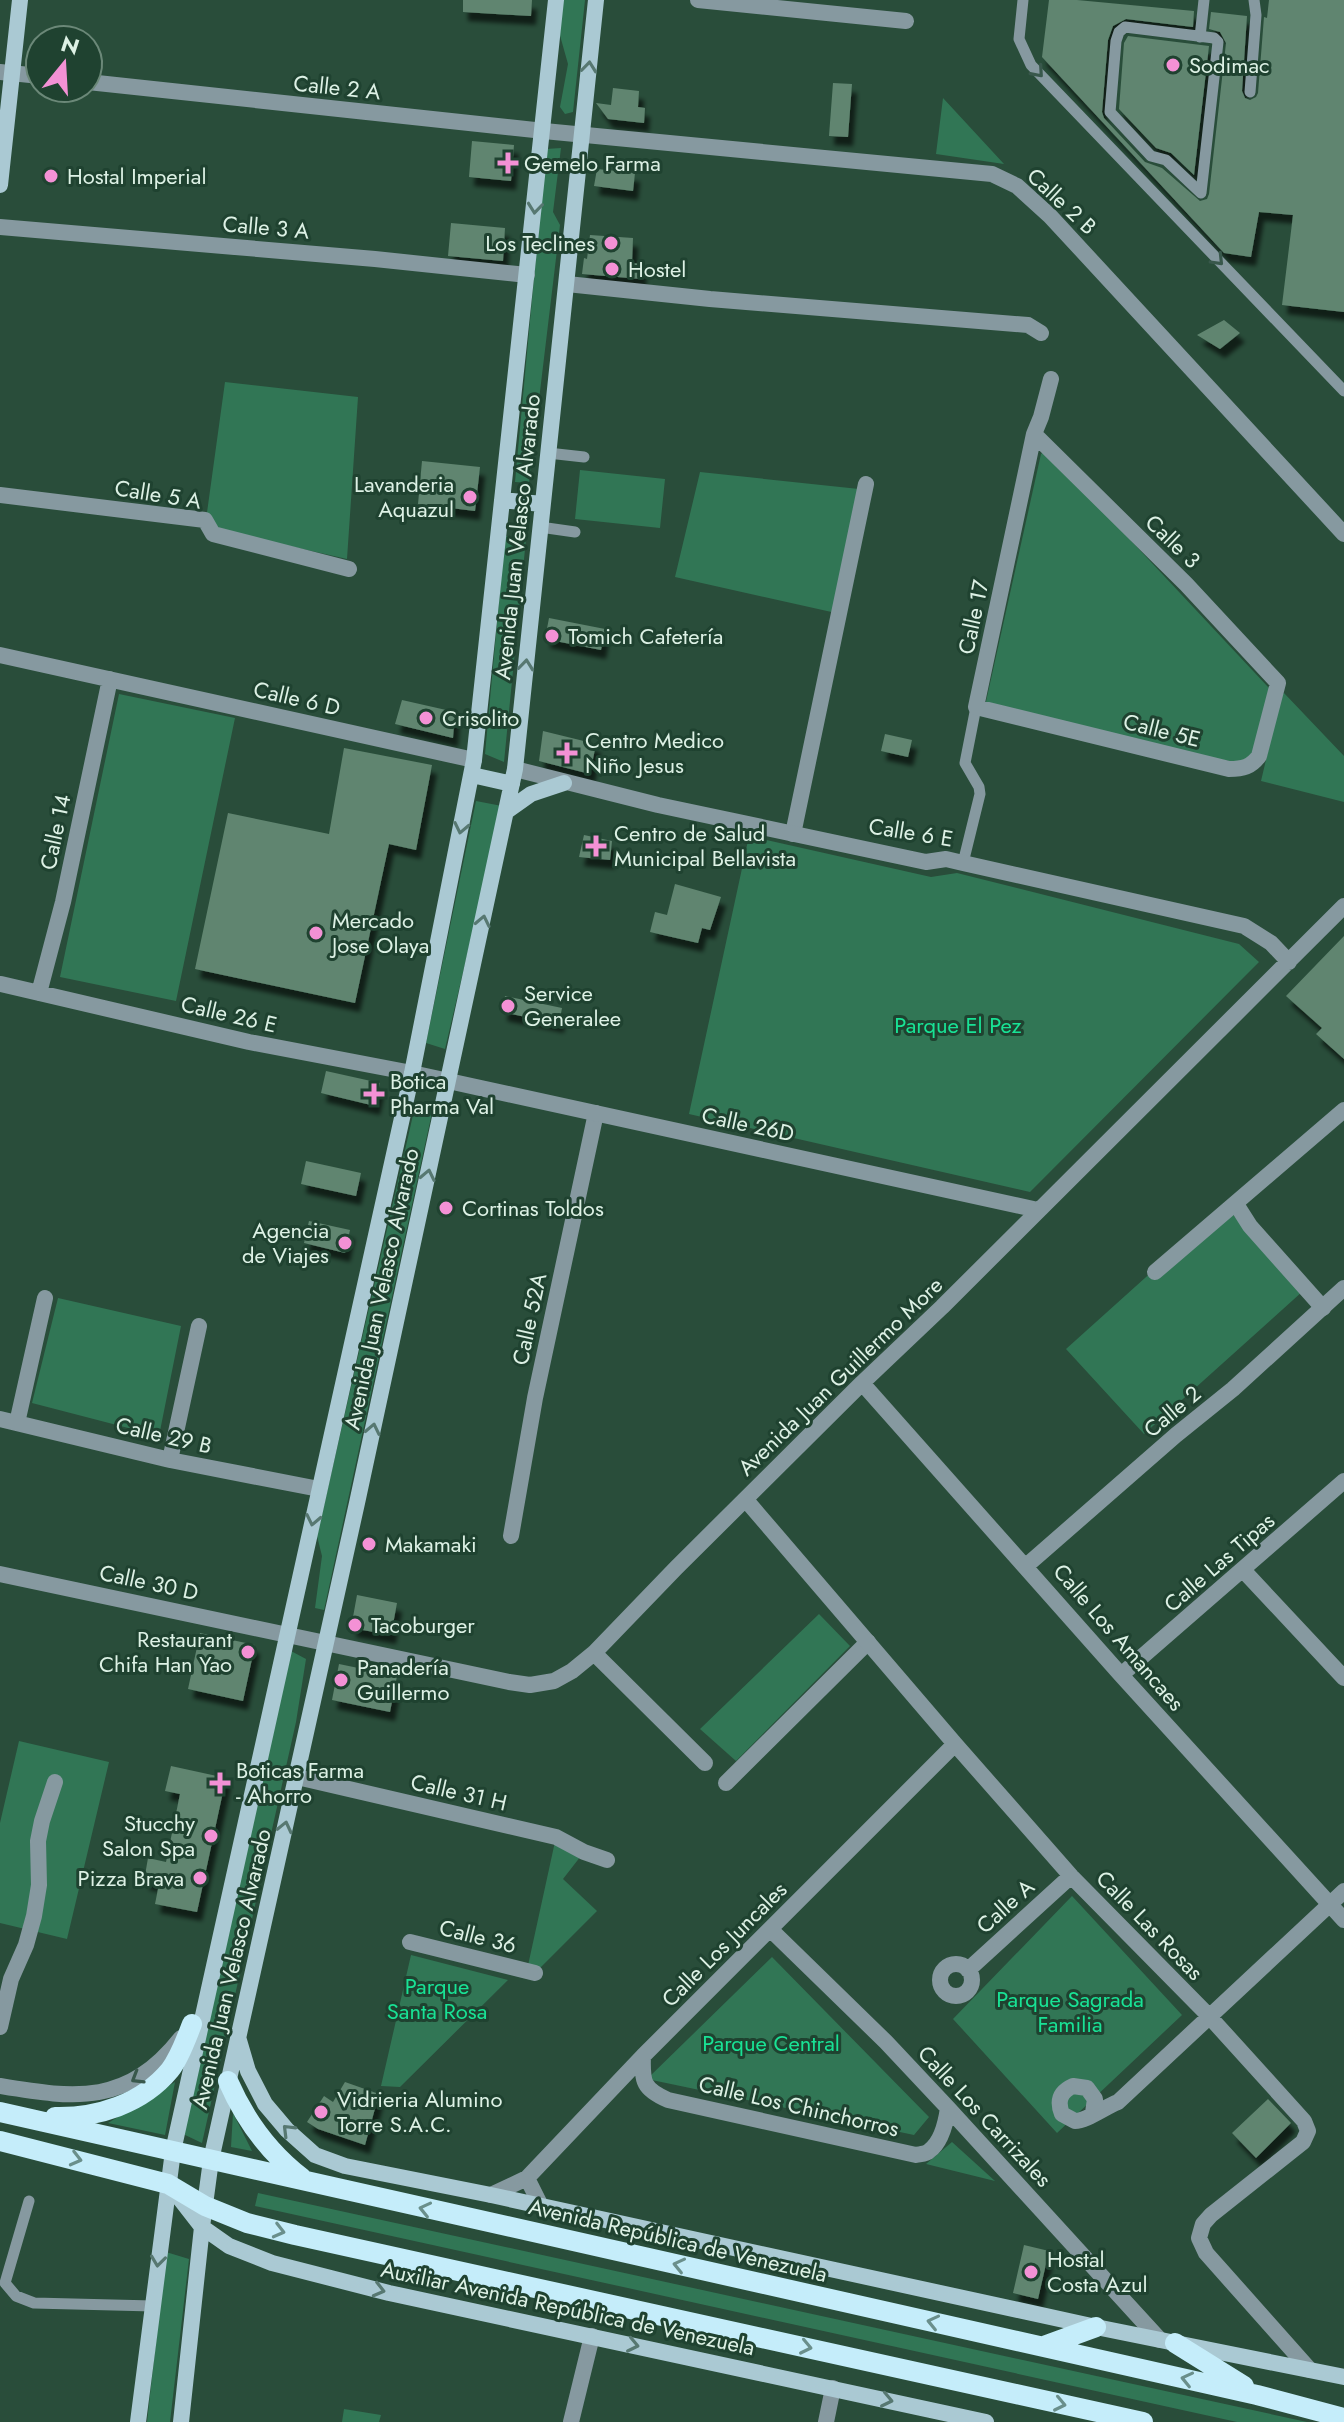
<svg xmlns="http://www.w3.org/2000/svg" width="1344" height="2422" font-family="Jost,sans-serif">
	<defs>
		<filter id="shadow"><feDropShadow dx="5" dy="9" stdDeviation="2" flood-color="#0009"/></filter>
	</defs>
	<rect width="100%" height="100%" fill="#294d3a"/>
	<!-- green -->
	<path fill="#317655" d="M563,0H585L573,112L565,114L560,107L568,64L559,32Z
		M943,98L1004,164L936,154Z
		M561,148L553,212L560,225L529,483L515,482L546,149Z
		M225,382L358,397L347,559L205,527Z
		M1046,450L1269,688L1253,755L1241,763L1217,759L985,706L1041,454Z
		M580,470L665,479L660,528L575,519Z
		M700,472L859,489L836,613L675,577Z
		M505,536L526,539L504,762L485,754Z
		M1284,693L1344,756V802L1261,781L1281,696Z
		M119,694L235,718L176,1001L60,977Z
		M476,801L502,806L445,1049L426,1043Z
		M749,836L931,877L957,873L1239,944L1259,962L1030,1192L689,1114Z
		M416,1102L433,1108L324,1610L315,1608L322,1556L317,1536Z
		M1225,1206L1303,1291L1144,1434L1066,1349Z
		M58,1298L181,1326L159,1436L32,1403Z
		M819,1614L850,1646L736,1761L700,1729Z
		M291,1651L306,1659L296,1722L202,2143L183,2134Z
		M19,1741L109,1762L67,1939L0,1923V1823Z
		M556,1837L584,1852L563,1879L597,1911L535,1973L527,1970Z
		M1072,1896L1182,2015L1057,2133L953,2019Z
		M411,1955L508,1980L400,2087L381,2086Z
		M772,1957L929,2117L914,2135L647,2079Z
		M175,2082L165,2135L108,2123Z
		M233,2113L252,2151L231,2147Z
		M952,2142L995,2181L926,2164Z
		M258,2193L1307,2422H1237L255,2206Z
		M166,2252L189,2259L170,2422H147Z
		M344,2409L381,2415L379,2422H342Z"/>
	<!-- building -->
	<path fill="#608570" filter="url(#shadow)" d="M463,0H532L531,16L463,12Z
		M1049,0H1077L1194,11L1193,27L1126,19L1113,26L1108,40L1102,112L1104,118L1145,162L1162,168L1200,201L1207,199L1209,194L1226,43L1220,32L1209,29L1211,12L1247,16L1242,91L1245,98L1250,100L1256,97L1258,93L1264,17L1267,18L1269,0H1344V312L1282,305L1293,215L1259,212L1251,257L1224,253L1042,57Z
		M1128,36L1209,46L1194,175L1171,153L1156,148L1119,109L1124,43Z
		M833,83L852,84L848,137L829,136Z
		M613,88L639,91L638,107L645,108L644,123L608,119L596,103L611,105Z
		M472,141L514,145L511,181L469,177Z
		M597,169L635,173L633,191L594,186Z
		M451,223L505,228L503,261L448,256Z
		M590,235L633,238L632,263L642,264L641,279L582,274L584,258L587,259Z
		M1224,320L1240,333L1220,349L1197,335Z
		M422,461L480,467L475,511L418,504Z
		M549,618L605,629L601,650L545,639Z
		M402,700L455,712L453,738L395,724Z
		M543,731L596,744L590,774L539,761Z
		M885,734L912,740L908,757L881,751Z
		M344,748L432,765L416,850L389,844L355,1003L195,969L228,813L329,834Z
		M584,835L612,841L610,860L579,857Z
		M675,884L721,897L710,930L702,928L698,943L650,932L655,912L667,915Z
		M1344,936V1059L1316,1034L1322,1028L1286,996Z
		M505,996L562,1008L559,1024L502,1012Z
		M326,1071L380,1083L375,1106L321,1093Z
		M306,1161L361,1173L356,1196L301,1184Z
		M309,1221L350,1230L345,1253L304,1243Z
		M357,1595L397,1603L391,1635L351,1628Z
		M200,1633L255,1645L243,1701L188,1689Z
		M339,1664L397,1676L390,1712L332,1700Z
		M171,1766L226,1778L197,1912L155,1904L159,1884L144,1881L148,1858L166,1862L180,1794L165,1791Z
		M345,2082L379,2094L365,2145L318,2129L307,2122L324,2096L333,2102Z
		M1268,2099L1291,2123L1256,2158L1232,2133Z
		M1024,2245L1049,2251L1038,2299L1013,2293Z"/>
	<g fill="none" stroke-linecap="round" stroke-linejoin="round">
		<!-- service -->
		<path stroke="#8699a0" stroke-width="11" d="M1023,0L1019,39L1031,65L1344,391
			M1125,27L1214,38L1218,42L1201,193L1166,160L1151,156L1110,112L1116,41L1119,32Z
			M1200,37L1204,0
			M1250,92L1256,15L1254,0
			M548,453L584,457
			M540,527L575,532
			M963,863L980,794L979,787L965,763L976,707
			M29,2201L5,2283L16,2296L34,2303L153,2306"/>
		<!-- pedestrian -->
		<path stroke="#8699a0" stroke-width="16" d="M698,0L906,21
			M0,227L375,259L527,275
			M567,284L710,299L1028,325L1041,333
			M0,495L205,520L213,534L349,569
			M793,834L866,484
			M1236,1204L1250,1226L1323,1308
			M0,1419L170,1460L319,1489
			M17,1423L45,1298
			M170,1460L199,1326
			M511,1536L535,1398L596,1113
			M297,1777L556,1837L584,1852L607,1860
			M726,1783L868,1642
			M410,1942L535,1973
			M571,2422L592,2336"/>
		<!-- minor -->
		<path stroke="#8699a0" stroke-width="16" d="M0,72L40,76
			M88,82L544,131L992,174L1017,186L1050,216L1344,534
			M1034,434L1186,584L1278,683L1259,756C1251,767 1243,769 1229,769L976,707L1034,434L1041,417L1051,379
			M0,655L474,760
			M515,769L658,805L926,862L946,859L963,863L1244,926L1271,943L1289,962
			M1,984L249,1042L412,1073L1038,1210
			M39,993L63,902L110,679
			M1155,1272L1344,1110
			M862,1383L1121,1675L1344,1920
			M746,1500L955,1744L1071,1876L1208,2015L1304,2121L1308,2131L1303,2142L1211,2215L1203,2224L1199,2238L1206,2253L1310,2370
			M1026,1566L1176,1435L1233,1389L1344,1288
			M1243,1570L1344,1678
			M0,1574L509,1682L530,1685L554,1681L572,1671L594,1653L676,1568L862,1383L942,1307L1344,906
			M594,1653L705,1763
			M1121,1675L1344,1481
			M770,1929L886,2042L948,2108L1160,2340
			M940 1980a16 16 0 1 1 32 0a16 16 0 1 1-32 0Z
			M968,1970L1071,1876
			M0,2027L11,1979L26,1945L34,1916L39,1885L38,1841L42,1821L55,1782
			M643,2056C642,2082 643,2089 668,2100L916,2155C921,2154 926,2154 929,2151C942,2142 946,2122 948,2108
			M1093,2113L1095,2099L1087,2088L1073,2086C1060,2092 1057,2101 1062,2114L1075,2121C1086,2121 1105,2107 1118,2102L1344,1891
			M527,2178L541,2206
			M491,2195L527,2178L643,2056L955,1744
			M826,2422L833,2388"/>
		<!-- tertiary -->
		<path stroke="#8699a0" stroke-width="16" d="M0,2086C77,2099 128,2105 181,2038"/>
		<!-- secondary -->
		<path stroke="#aac9d3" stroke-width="16" d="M0,185L20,0
			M502,500L542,504
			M472,775L512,784
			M507,811L531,794L564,783
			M238,2037L248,2071L265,2104L287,2130L315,2155L345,2166L491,2195L1096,2327L1344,2377
			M174,2191L202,2227L229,2246L272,2263L389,2293L986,2422
			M138,2422L173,2151L412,1073L474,760L556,0
			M181,2422L202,2227L211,2160L357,1503L515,769L596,0"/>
		<!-- primary -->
		<path stroke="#c5edfa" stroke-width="20" d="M228,2081C245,2120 268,2152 302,2178
			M0,2112L1257,2395L1344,2418
			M55,2117C97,2118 142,2104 170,2070C180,2057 186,2039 192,2024
			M0,2141L168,2184L205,2206L247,2223L295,2235L1143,2422
			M1175,2343L1244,2386
			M1044,2346L1096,2327"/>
	</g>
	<!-- one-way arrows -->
	<defs><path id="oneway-chevron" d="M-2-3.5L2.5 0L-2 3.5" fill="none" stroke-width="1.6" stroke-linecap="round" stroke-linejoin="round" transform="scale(2)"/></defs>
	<g stroke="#577871">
		<use href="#oneway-chevron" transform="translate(589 67) rotate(-84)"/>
		<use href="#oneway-chevron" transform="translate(535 208) rotate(96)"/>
		<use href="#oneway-chevron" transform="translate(526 665) rotate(-84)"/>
		<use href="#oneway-chevron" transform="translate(461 828) rotate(102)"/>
		<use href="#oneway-chevron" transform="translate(483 921) rotate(-78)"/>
		<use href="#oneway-chevron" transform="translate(428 1175) rotate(-78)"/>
		<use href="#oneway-chevron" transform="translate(373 1429) rotate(-78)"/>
		<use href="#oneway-chevron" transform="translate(313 1520) rotate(102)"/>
		<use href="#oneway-chevron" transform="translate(285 1827) rotate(-77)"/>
		<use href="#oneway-chevron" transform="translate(288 2130) rotate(-135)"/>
		<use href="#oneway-chevron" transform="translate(158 2261) rotate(97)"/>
		<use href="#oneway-chevron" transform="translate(379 2290) rotate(14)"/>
		<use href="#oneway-chevron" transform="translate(633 2345) rotate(12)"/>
		<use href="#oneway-chevron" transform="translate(887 2400) rotate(12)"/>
	</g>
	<g stroke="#39584c">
		<use href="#oneway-chevron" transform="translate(1038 72) rotate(49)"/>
		<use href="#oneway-chevron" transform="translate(1218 260) rotate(46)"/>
		<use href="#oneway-chevron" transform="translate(137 2078) rotate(149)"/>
	</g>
	<g stroke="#6a8f8b">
		<use href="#oneway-chevron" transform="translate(76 2159) rotate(14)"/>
		<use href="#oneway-chevron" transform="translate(425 2209) rotate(-167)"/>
		<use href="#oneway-chevron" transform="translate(279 2231) rotate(14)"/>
		<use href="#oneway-chevron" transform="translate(679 2265) rotate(-167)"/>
		<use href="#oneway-chevron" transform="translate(933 2322) rotate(-167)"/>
		<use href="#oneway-chevron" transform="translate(806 2347) rotate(12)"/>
		<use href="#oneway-chevron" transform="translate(1187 2379) rotate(-167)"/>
		<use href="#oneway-chevron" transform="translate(1060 2404) rotate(12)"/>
	</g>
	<!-- markers -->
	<g fill="#f391d5" stroke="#1f4230" stroke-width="3">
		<circle cx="1173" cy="65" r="8"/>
		<path d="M504 151h8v8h8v8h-8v8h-8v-8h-8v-8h8z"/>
		<circle cx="51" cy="176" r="8"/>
		<circle cx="611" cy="243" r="8"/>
		<circle cx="612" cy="269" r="8"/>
		<circle cx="470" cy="497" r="8"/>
		<circle cx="552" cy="636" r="8"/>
		<circle cx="426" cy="718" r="8"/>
		<path d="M563 741h8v8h8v8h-8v8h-8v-8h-8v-8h8z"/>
		<path d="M592 834h8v8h8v8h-8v8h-8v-8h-8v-8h8z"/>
		<circle cx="316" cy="933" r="8"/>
		<circle cx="508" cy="1006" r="8"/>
		<path d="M370 1082h8v8h8v8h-8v8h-8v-8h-8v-8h8z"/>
		<circle cx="446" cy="1208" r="8"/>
		<circle cx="345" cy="1243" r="8"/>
		<circle cx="369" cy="1544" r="8"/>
		<circle cx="355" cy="1625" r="8"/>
		<circle cx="248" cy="1652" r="8"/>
		<circle cx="341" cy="1680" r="8"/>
		<path d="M216 1771h8v8h8v8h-8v8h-8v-8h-8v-8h8z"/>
		<circle cx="211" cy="1836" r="8"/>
		<circle cx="200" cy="1878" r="8"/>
		<circle cx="321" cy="2112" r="8"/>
		<circle cx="1031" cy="2272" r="8"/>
	</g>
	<g text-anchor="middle" stroke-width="6" stroke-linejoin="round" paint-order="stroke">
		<!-- poi labels -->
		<g font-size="22" fill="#ddf1e5" stroke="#1f4230" text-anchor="start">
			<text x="1189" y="73">Sodimac</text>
			<text x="524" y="171">Gemelo Farma</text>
			<text x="67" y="184">Hostal Imperial</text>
			<text x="595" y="251" text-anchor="end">Los Teclines</text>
			<text x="628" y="277">Hostel</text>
			<text x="454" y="492" text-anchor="end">Lavanderia<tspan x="454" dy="25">Aquazul</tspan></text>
			<text x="568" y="644">Tomich Cafetería</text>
			<text x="442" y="726">Crisolito</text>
			<text x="585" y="748">Centro Medico<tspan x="585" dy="25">Niño Jesus</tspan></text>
			<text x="614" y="841">Centro de Salud<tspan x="614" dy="25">Municipal Bellavista</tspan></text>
			<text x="332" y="928">Mercado<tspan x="332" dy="25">Jose Olaya</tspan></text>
			<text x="524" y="1001">Service<tspan x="524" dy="25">Generalee</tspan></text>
			<text x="390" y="1089">Botica<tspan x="390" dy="25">Pharma Val</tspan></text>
			<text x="462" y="1216">Cortinas Toldos</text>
			<text x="329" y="1238" text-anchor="end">Agencia<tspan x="329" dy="25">de Viajes</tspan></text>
			<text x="385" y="1552">Makamaki</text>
			<text x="371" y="1633">Tacoburger</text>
			<text x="232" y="1647" text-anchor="end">Restaurant<tspan x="232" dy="25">Chifa Han Yao</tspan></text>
			<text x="357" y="1675">Panadería<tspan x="357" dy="25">Guillermo</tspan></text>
			<text x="236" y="1778">Boticas Farma<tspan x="236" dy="25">- Ahorro</tspan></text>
			<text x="195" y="1831" text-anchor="end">Stucchy<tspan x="195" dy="25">Salon Spa</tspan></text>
			<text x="184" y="1886" text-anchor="end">Pizza Brava</text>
			<text x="337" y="2107">Vidrieria Alumino<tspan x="337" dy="25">Torre S.A.C.</tspan></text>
			<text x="1047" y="2267">Hostal<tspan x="1047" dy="25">Costa Azul</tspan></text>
		</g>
		<!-- street labels -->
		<g font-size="22" fill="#ddf1e5" stroke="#1f4230">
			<text transform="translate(337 87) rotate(6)" y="8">Calle 2 A</text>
			<text transform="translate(1062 201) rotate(43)" y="8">Calle 2 B</text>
			<text transform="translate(266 227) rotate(5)" y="8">Calle 3 A</text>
			<text transform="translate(158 494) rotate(9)" y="8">Calle 5 A</text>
			<text transform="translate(517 537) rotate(-84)" y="8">Avenida Juan Velasco Alvarado</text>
			<text transform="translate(1173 541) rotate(44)" y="8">Calle 3</text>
			<text transform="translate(973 617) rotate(-78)" y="8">Calle 17</text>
			<text transform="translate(297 698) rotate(13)" y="8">Calle 6 D</text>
			<text transform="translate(1162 730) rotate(14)" y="8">Calle 5E</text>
			<text transform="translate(55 832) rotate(-78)" y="8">Calle 14</text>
			<text transform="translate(911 832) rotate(9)" y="8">Calle 6 E</text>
			<text transform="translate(229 1014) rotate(13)" y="8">Calle 26 E</text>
			<text transform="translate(748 1124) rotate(12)" y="8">Calle 26D</text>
			<text transform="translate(381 1289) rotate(-78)" y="8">Avenida Juan Velasco Alvarado</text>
			<text transform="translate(529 1319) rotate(-78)" y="8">Calle 52A</text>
			<text transform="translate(840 1376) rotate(-44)" y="8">Avenida Juan Guillermo More</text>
			<text transform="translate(1172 1411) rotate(-40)" y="8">Calle 2</text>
			<text transform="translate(164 1435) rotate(13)" y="8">Calle 29 B</text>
			<text transform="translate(1219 1562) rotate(-41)" y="8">Calle Las Tipas</text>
			<text transform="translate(149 1582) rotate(12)" y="8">Calle 30 D</text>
			<text transform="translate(1119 1637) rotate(49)" y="8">Calle Los Amancaes</text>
			<text transform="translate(459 1792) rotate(13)" y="8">Calle 31 H</text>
			<text transform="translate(1005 1906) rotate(-42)" y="8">Calle A</text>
			<text transform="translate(1150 1925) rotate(46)" y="8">Calle Las Rosas</text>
			<text transform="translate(478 1936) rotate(14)" y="8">Calle 36</text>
			<text transform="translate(724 1944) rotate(-45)" y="8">Calle Los Juncales</text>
			<text transform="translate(231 1969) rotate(-77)" y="8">Avenida Juan Velasco Alvarado</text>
			<text transform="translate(799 2106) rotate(13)" y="8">Calle Los Chinchorros</text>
			<text transform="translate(985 2116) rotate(47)" y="8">Calle Los Carrizales</text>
			<text transform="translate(678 2240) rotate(13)" y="8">Avenida República de Venezuela</text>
			<text transform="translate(568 2308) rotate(12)" y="8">Auxiliar Avenida República de Venezuela</text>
		</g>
		<!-- park labels -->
		<g font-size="22" fill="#19e295" stroke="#1f4230">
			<text x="958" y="1033">Parque El Pez</text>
			<text x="437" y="1994">Parque<tspan x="437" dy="25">Santa Rosa</tspan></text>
			<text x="1070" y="2007">Parque Sagrada<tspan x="1070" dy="25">Familia</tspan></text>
			<text x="771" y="2051">Parque Central</text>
		</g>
	</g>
	<!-- north arrow -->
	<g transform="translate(64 64) rotate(18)"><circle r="38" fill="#1f4230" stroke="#6b8878" stroke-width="2"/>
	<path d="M0-6L14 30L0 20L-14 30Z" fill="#f391d5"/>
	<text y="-12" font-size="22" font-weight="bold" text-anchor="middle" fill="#ddf1e5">N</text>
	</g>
</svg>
